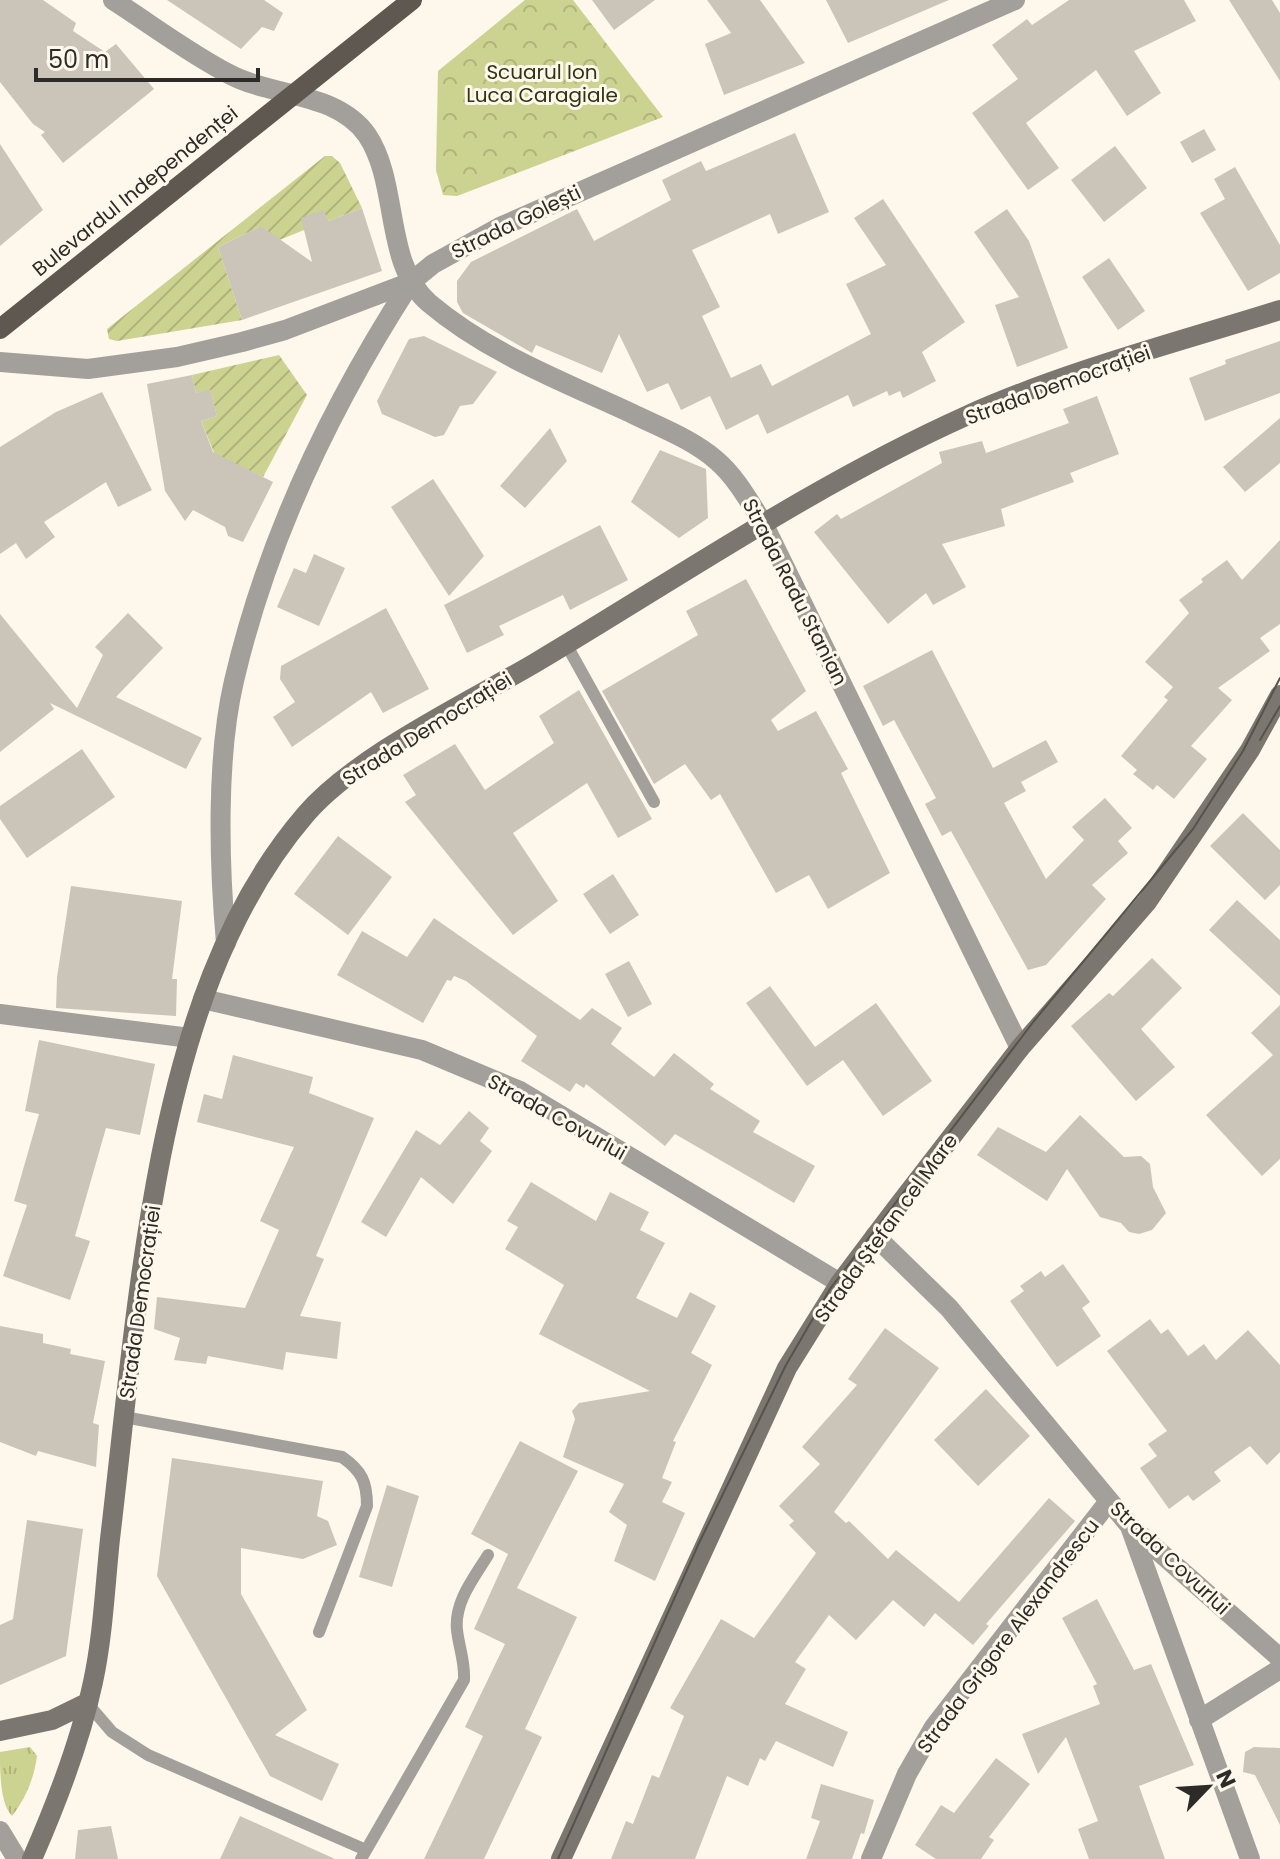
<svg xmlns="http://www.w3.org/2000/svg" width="1280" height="1859" font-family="Poppins,sans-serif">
	<defs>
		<pattern id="grass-tufts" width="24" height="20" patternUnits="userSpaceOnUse" patternTransform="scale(2)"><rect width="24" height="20" fill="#ccd28f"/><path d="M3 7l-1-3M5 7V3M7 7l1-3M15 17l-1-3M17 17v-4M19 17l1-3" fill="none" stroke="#b0b47b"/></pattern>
		<pattern id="park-crowns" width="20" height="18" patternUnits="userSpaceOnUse" patternTransform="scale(2)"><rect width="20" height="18" fill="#ccd28f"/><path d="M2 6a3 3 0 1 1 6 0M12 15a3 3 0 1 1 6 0" fill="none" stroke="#b0b47b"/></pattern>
		<pattern id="garden-furrows" width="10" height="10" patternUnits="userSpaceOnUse" patternTransform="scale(2)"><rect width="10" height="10" fill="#ccd28f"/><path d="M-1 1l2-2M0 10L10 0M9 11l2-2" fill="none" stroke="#b0b47b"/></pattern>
	</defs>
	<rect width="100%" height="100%" fill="#fef7eb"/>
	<!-- grass -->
	<path fill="url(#grass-tufts)" d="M30,1747L37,1756C34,1778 26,1798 12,1816C0,1804 0,1771 0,1752Z"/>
	<!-- park -->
	<path fill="url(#park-crowns)" d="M525,0H573L663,117L457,196L443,195L436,170L438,71Z"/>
	<!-- garden -->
	<path fill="url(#garden-furrows)" d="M325,156H332L340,163L362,208L329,221L323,211L304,230L272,243L267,230L259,227L218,247L242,320L117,341L109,339L107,329Z
		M279,355L307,395L263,477L215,455L201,421L217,416L210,390L196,393L192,375Z"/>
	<!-- building -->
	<path fill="#cbc5b9" d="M0,0H43L76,23L73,31L105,52L116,44L154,89L63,163L41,135L45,132L33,124L0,82Z
		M167,0H264L283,13L274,31L262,27L241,49Z
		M592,0H655L614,30Z
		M707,0H760L805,63L724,95L705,44L731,33Z
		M826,0H949L848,43Z
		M1069,0H1184L1196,21L1134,51L1161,93L1127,116L1096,70L1026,123L1059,168L1028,190L972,113L1018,79L992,45L1027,19L1032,25Z
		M1229,0H1272L1280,13V81Z
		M1204,129L1216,150L1192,163L1180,142Z
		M795,133L829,212L778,234L770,214L692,250L720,307L702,316L731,378L761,364L772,386L871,334L846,284L886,265L854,218L883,199L965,322L922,352L936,381L903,398L900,391L889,396L887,391L853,407L848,395L767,434L758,414L726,430L710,396L681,410L668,383L647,392L619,334L602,373L536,345L532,353L463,313L457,302V281L471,262L577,209L594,241L671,200L662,180L701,161L706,171Z
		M0,144L43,210L0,246Z
		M1115,146L1147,188L1104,222L1071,180Z
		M1235,167L1280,245V273L1248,291L1200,213L1225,199L1214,179Z
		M362,208L382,271L242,320L218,247L261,226L312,262L301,218L323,210L329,221Z
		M1007,209L1029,241L1068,348L1017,367L995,305L1019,297L974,232Z
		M1109,258L1145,311L1118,330L1082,277Z
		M424,336L497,372L473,404L460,406L444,435L435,437L382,414L377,401L409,339Z
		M1280,341V393L1205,421L1189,378L1226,364L1225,360Z
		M192,375L196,393L210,389L217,416L201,421L213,452L273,482L243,542L228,536L225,527L193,510L185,521L165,491L147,384Z
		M102,392L152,490L118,507L106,482L44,522L55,537L26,559L16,543L0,554V447L56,412Z
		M1097,396L1119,454L1070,473L1074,482L1001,509L1005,526L942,544L966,587L933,605L926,593L888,624L814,532L837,514L841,519L942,463L939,452L982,441L986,453L1069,423L1063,409Z
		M1280,418V463L1245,492L1223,467Z
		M550,428L567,461L525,508L500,486Z
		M660,450L706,469L708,518L679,538L631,502Z
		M433,479L484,556L449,596L391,507Z
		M600,525L628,580L570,610L563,595L499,626L504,635L467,653L444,605Z
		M1280,540V624L1260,638L1270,651L1218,688L1232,700L1191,746L1207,759L1174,799L1157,785L1153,790L1133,774L1137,770L1121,756L1168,700L1164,697L1173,687L1145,662L1189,613L1179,600L1203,582L1201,579L1227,560L1242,580Z
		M314,554L345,568L319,626L277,607L294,568L306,573Z
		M746,579L806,691L771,720L778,731L816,711L848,769L841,773L890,873L828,909L809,875L776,893L720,794L711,800L685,764L654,784L602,691L698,635L686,611Z
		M386,608L429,689L383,713L371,692L292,747L273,717L295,702L280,679L281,666Z
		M128,613L163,648L116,697L202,738L186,769L50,703L54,709L0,752V614L77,708L103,655L95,647Z
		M932,650L993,768L1046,740L1058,762L1021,782L1026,791L1004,803L1046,879L1084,840L1072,827L1105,798L1132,828L1118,841L1128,853L1092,885L1106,899L1046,965L1028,970L951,831L942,836L925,804L936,798L894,720L883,726L863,686Z
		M579,690L652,819L618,838L587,783L513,833L558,901L513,935L405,802L416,795L403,775L455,744L485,790L554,743L539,716Z
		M82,749L115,797L27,858L0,819V806Z
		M1243,813L1280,850V885L1265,900L1210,846Z
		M338,836L392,877L348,935L294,894Z
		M613,874L639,915L610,934L583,894Z
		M71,886L182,901L172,979H177L176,1016L56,1008L57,977Z
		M1237,900L1280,940V996L1209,930Z
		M434,918L580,1020L592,1008L622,1028L611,1044L654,1077L674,1053L714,1084L710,1089L760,1121L753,1132L815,1166L794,1203L675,1134L665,1146L586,1084L584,1088L576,1083L570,1092L521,1061L537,1036L466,981L454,976L451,981L447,980L423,1023L337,975L362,931L407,957Z
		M1152,958L1182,988L1141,1029L1175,1067L1136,1101L1071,1026L1109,993L1113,996Z
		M629,961L652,1004L628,1017L605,974Z
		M770,986L815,1047L876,1003L932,1081L883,1116L843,1060L807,1086L746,1003Z
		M1280,1005V1159L1262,1176L1206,1115L1273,1055L1251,1033Z
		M39,1040L155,1064L140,1135L106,1128L75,1236L90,1241L70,1300L3,1276L27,1205L14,1201L39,1114L25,1111Z
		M233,1055L313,1077L309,1093L374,1118L316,1256L324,1259L300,1316L341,1322L337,1359L286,1352L283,1370L208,1356L206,1364L174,1360L180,1338L154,1329L157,1297L245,1308L279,1230L260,1221L294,1147L197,1122L204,1094L222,1099Z
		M469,1111L489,1128L480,1141L492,1151L453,1204L421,1177L386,1237L361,1222L416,1130L440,1145Z
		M1080,1115L1124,1157L1141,1156L1150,1164L1153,1187L1166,1213L1152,1230L1139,1234L1129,1232L1121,1223L1100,1217L1067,1169L1047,1201L977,1155L998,1127L1046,1152Z
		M531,1182L596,1221L610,1192L649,1212L640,1230L665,1243L636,1298L677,1318L690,1292L716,1306L691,1353L712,1365L673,1441L676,1442L662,1478L672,1482L662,1502L685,1513L655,1581L614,1561L627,1525L609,1512L624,1484L563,1457L575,1419L572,1411L579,1403L650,1391L539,1334L564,1285L505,1249L518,1227L507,1221Z
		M1063,1264L1090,1302L1082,1308L1101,1336L1057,1367L1010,1301L1024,1291L1020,1286L1041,1271L1045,1277Z
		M1150,1319L1161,1334L1168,1329L1188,1356L1204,1344L1216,1360L1248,1330L1280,1365V1452L1267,1465L1250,1446L1214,1472L1221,1481L1193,1501L1188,1495L1169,1509L1140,1468L1157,1456L1148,1444L1167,1431L1107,1351Z
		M0,1326L43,1334V1343L71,1349L70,1354L105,1361L93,1423L99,1425L96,1467L38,1451L36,1456L0,1442Z
		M885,1328L939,1368L834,1512L846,1523L849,1521L888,1559L896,1550L959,1602L1049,1498L1075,1521L986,1624L989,1626L973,1645L935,1613L924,1627L893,1600L856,1640L829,1615L795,1662L806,1669L785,1704L848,1732L833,1767L776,1741L765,1761L760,1758L748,1786L727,1776L695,1859H611L626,1821L633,1824L652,1775L659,1778L684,1716L670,1708L721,1619L754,1638L816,1553L789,1525L794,1521L779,1506L820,1464L802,1447L857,1385L848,1379Z
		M986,1389L1030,1436L978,1486L934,1440Z
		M520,1441L578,1471L517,1588L577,1617L525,1729L542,1737L484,1859H424L483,1736L465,1727L505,1644L474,1629L508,1554L471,1534Z
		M172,1458L323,1481L317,1516L328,1521L337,1545L303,1559L241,1548V1594L307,1710L275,1735L339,1764L322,1801L270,1776L157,1576Z
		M387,1485L419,1496L392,1587L359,1577Z
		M27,1520L83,1529L66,1656L0,1685V1625L13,1619Z
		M1097,1599L1134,1670L1151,1664L1194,1765L1139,1786L1165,1859H1089L1078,1829L1098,1821L1066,1737L1038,1774L1022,1734L1100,1704L1093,1686L1097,1684L1062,1618Z
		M1254,1747L1280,1748V1825L1255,1775L1243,1772L1245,1752Z
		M996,1758L1030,1784L989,1837L994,1840L981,1859H936L915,1845L941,1805L954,1813Z
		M821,1784L874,1800L864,1834L861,1833L852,1859H806L820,1821L811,1818Z
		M240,1816L335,1859H220Z
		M111,1826L118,1859H75L78,1830Z"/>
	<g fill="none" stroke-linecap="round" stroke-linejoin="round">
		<!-- service -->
		<path stroke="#a3a09b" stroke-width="12" d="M566,644L654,802
			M124,1417L342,1457C362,1471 367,1482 367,1506L319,1632
			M87,1703L112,1732L148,1755L366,1850
			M361,1859L464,1680C465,1661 459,1648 457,1630C454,1602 474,1578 488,1555"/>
		<!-- minor -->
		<path stroke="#a3a09b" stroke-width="20" d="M113,0C152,25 190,54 231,75C273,97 337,92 367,135C400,184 383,263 429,303C488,353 562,381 631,413C659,427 692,439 716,460C736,477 749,501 763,523L1020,1048
			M0,362L88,369L177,357L242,342L285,330L411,282L433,264L500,227L1015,0
			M226,943C219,864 216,758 234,681C267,539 332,404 411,282
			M203,999L422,1050L520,1091L840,1283
			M0,1014L190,1038
			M875,1236L949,1308L1130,1526L1280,1658
			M1131,1529L1250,1859
			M1199,1720L1280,1669
			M0,1831L17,1859
			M871,1859L907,1774L934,1727L1109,1501"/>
		<!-- secondary -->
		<path stroke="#7b766f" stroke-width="20" d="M0,1731L52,1720L87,1703
			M32,1859C57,1802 80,1743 93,1682C103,1636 105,1586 110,1539C125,1412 136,1283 161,1156C185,1036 224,909 306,814C356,756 467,703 535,663C678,578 815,484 966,416C1066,371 1175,343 1280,310
			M561,1859L787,1368L840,1283L895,1210L1020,1048L1147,902L1250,750L1280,695"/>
		<!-- primary -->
		<path stroke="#5e5850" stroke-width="20" d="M0,329L412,0"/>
		<!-- tram -->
		<path stroke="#56534d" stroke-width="2" d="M1260,740L1280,706
			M558,1859L699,1543L786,1365L830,1289L1034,1021L1193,829L1243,751L1280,678"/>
	</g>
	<g text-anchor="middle" stroke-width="6" stroke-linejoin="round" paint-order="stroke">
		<!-- park labels -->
		<g font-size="20" fill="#313413" stroke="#fef7eb">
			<text x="542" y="79">Scuarul Ion<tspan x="542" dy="23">Luca Caragiale</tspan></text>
		</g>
		<!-- street labels -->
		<g font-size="20" fill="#2d2b27" stroke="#fef7eb">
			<text transform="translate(135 191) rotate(-39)" y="7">Bulevardul Independenței</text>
			<text transform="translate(516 222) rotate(-26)" y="7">Strada Golești</text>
			<text transform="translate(1058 385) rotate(-20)" y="7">Strada Democrației</text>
			<text transform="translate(795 592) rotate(63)" y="7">Strada Radu Stanian</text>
			<text transform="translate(427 729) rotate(-32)" y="7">Strada Democrației</text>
			<text transform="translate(557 1117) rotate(29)" y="7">Strada Covurlui</text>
			<text transform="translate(886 1228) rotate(-54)" y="7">Strada Ștefan cel Mare</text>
			<text transform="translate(140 1302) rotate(-82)" y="7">Strada Democrației</text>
			<text transform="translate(1170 1558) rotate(43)" y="7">Strada Covurlui</text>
			<text transform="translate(1008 1636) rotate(-53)" y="7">Strada Grigore Alexandrescu</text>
		</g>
	</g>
	<!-- north arrow -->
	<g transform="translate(1208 1787) rotate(65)" stroke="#fef7eb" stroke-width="6" paint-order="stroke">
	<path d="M0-6L14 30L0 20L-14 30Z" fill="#2d2b27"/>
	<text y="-12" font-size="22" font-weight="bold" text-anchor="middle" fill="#2d2b27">N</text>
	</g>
	<!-- scale -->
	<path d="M36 68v12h222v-12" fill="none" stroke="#2d2b27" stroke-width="4"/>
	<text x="48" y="68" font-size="24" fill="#2d2b27" stroke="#fef7eb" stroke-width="6" paint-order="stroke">50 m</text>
</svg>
